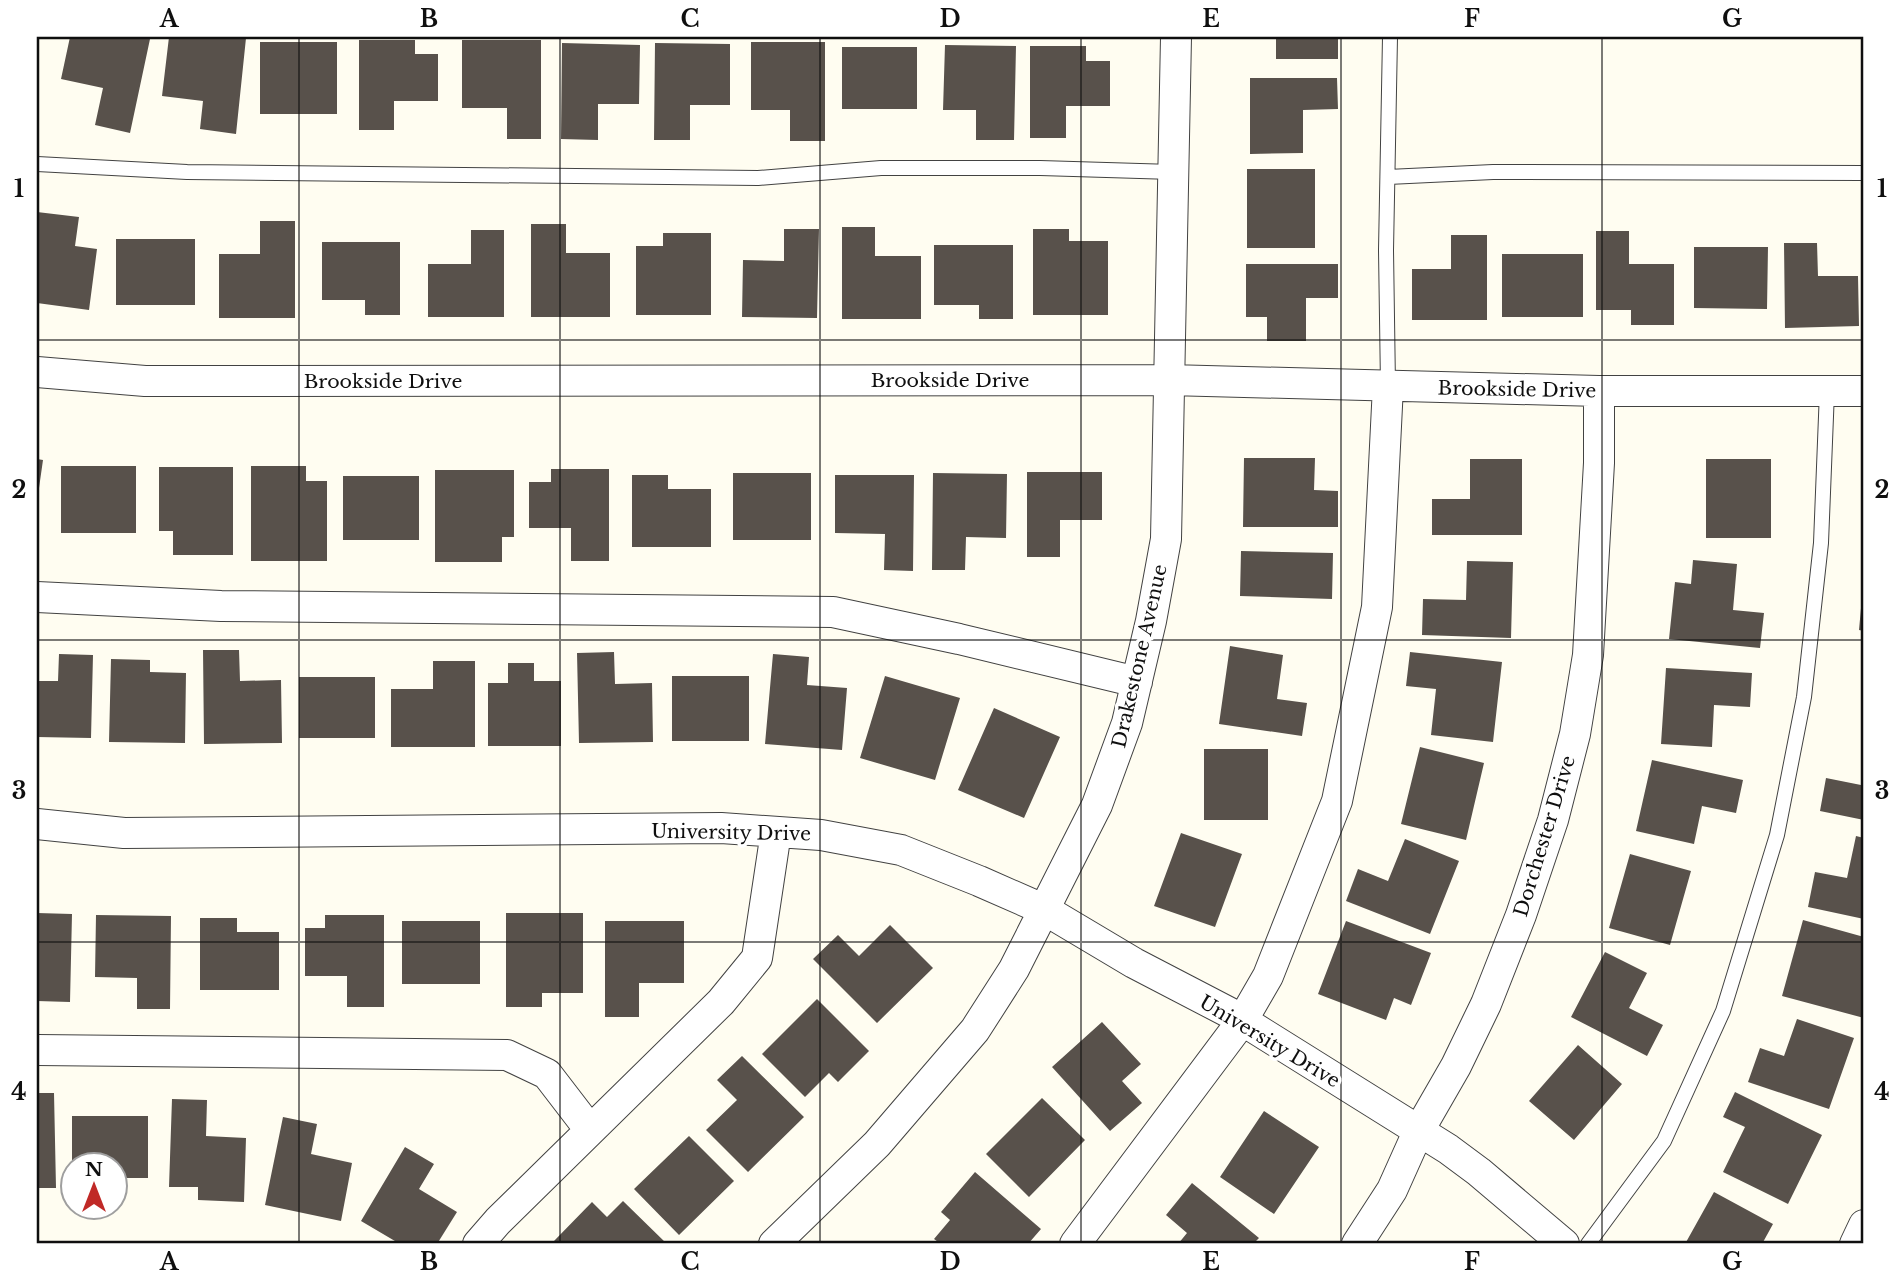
<svg xmlns="http://www.w3.org/2000/svg" width="1901" height="1281" font-family="'Libre Baskerville',serif">
	<rect width="100%" height="100%" fill="#fffdf1"/>
	<!-- building -->
	<path fill="#58514b" d="M70,37H139L150,39L130,133L95,125L103,88L61,79Z
		M169,37L246,38L236,134L200,129L203,101L162,96Z
		M1276,37H1338V59H1276Z
		M359,40H415V54H438V101H394V130H359Z
		M462,40H541V139H507V108H462Z
		M260,42H337V114H260Z
		M751,42H825V141H790V110H751Z
		M562,43L640,45L639,104H598V140L561,139Z
		M655,43L730,44V105H690V140H654Z
		M945,45L1016,46L1014,140H976V110H943Z
		M1030,46H1086V61H1110V106H1066V138H1030Z
		M842,47H917V109H842Z
		M1250,78H1337L1338,109L1303,110V153L1250,154Z
		M1247,169H1315V248H1247Z
		M37,212L79,217L75,246L97,249L89,310L37,303Z
		M260,221H295V318H219V254H260Z
		M531,224H566V253H610V317H531Z
		M842,227H875V256H921V319H842Z
		M784,229H819L817,318L742,317L743,260L784,261Z
		M1033,229H1069V241H1108V315H1033Z
		M471,230H504V317H428V264H471Z
		M1596,231H1629V264H1674V325H1631V310H1596Z
		M663,233H711V315H636V246H663Z
		M1451,235H1487V320H1412V269H1451Z
		M116,239H195V305H116Z
		M322,242H400V315H365V300H322Z
		M1784,243H1817L1818,276H1858L1859,326L1785,328Z
		M934,245H1013V319H979V305H934Z
		M1694,247H1768L1767,309L1694,308Z
		M1502,254H1583V317H1502Z
		M1246,264H1338V298H1306V341H1267V317H1246Z
		M1244,458H1315L1314,490L1338,491V527H1243Z
		M37,459L43,460L38,495H37Z
		M1470,459H1522V535H1432V499H1470Z
		M1706,459H1771V538H1706Z
		M61,466H136V533H61Z
		M251,466H306V481H327V561H251Z
		M159,467H233V555H173V531H159Z
		M551,469H609V561H571V528H529V482H551Z
		M435,470H514V537H502V562H435Z
		M1027,472H1102V520H1060V557H1027Z
		M733,473H811V540H733Z
		M933,473L1007,474L1006,538L966,537L965,570H932Z
		M632,475H668V489H711V547H632Z
		M835,475H914L913,571L884,570L885,534L835,533Z
		M343,476H419V540H343Z
		M1241,551L1333,553L1332,599L1240,596Z
		M1693,560L1737,564L1733,610L1764,613L1760,648L1669,639L1675,582L1691,584Z
		M1467,561L1513,562L1511,638L1422,635L1423,599L1466,600Z
		M1862,597H1864V631L1859,630Z
		M1230,646L1283,655L1277,699L1307,703L1302,736L1219,724Z
		M203,650H239L240,681L281,680L282,743L204,744Z
		M614,652L615,684L652,683L653,742L579,743L577,653Z
		M1410,652L1502,662L1493,742L1431,735L1436,689L1406,686Z
		M59,654L93,655L91,738L37,737V681H58Z
		M773,654L809,657L807,685L847,688L842,750L765,744Z
		M111,659L150,660V672L186,673L185,743L109,742Z
		M433,661H475V747H391V689H433Z
		M508,663H534V681H561V746H488V683H508Z
		M1666,668L1752,673L1750,707L1714,705L1712,747L1661,744Z
		M672,676H749V741H672Z
		M885,676L960,698L935,780L860,758Z
		M299,677H375V738H299Z
		M994,708L1060,737L1024,818L958,790Z
		M1420,747L1484,763L1466,840L1401,824Z
		M1204,749H1268V820H1204Z
		M1652,760L1743,780L1736,813L1702,806L1694,844L1636,831Z
		M1863,777L1864,820L1820,811L1826,778L1861,785Z
		M1181,833L1242,854L1215,927L1154,906Z
		M1856,836L1864,838V919L1808,907L1815,872L1847,878Z
		M1405,839L1459,861L1430,934L1346,901L1358,869L1388,881Z
		M1630,854L1691,871L1670,945L1609,928Z
		M37,913L72,914L70,1002L37,1001Z
		M506,913H583V993H542V1007H506Z
		M96,915L171,916L170,1009H137V978L95,977Z
		M325,915H384V1007H347V976H305V928H325Z
		M200,918H237V932H279V990H200Z
		M1803,920L1864,937V1018L1782,996Z
		M402,921H480V984H402Z
		M605,921H684V983H639V1017H605Z
		M1346,921L1431,953L1411,1005L1394,998L1386,1020L1318,994Z
		M890,925L933,968L877,1023L813,959L838,935L859,956Z
		M1605,952L1647,973L1629,1008L1663,1025L1647,1056L1571,1017Z
		M817,999L869,1051L838,1082L829,1073L805,1097L762,1054Z
		M1797,1019L1854,1038L1829,1109L1748,1082L1760,1048L1784,1056Z
		M1102,1022L1141,1064L1122,1081L1142,1103L1110,1131L1052,1067Z
		M1578,1045L1622,1084L1574,1140L1529,1101Z
		M742,1056L804,1117L748,1172L706,1130L737,1100L717,1080Z
		M1735,1092L1822,1135L1788,1204L1723,1172L1745,1127L1723,1117Z
		M37,1093H54L56,1188H37Z
		M1042,1098L1085,1140L1029,1197L986,1154Z
		M172,1099L207,1100L206,1136L246,1138L244,1202L198,1200V1187H169Z
		M1264,1111L1319,1147L1274,1214L1220,1177Z
		M72,1116H148V1178H116V1166H72Z
		M283,1117L317,1124L311,1154L352,1163L341,1221L265,1205Z
		M689,1136L734,1181L679,1235L634,1189Z
		M405,1147L434,1164L419,1189L457,1212L437,1244H400L361,1221Z
		M975,1172L1041,1229L1028,1244H941L934,1239L950,1220L941,1212Z
		M1192,1183L1259,1238L1253,1244H1178L1187,1233L1166,1215Z
		M1714,1192L1773,1224L1762,1244H1685Z
		M623,1201L667,1244H557L554,1241L592,1202L607,1217Z"/>
	<g fill="none" stroke-linecap="round" stroke-linejoin="round">
		<defs>
			<path id="lane" d="M37,164L187,172L758,178L881,168H1040L1173,172
				M1388,177L1493,172L1864,173
				M1388,386L1386,250L1390,37
				M1588,1244L1664,1141L1723,1011L1777,835L1804,697L1821,543L1827,391"/>
			<path id="street" d="M37,372L145,381L1169,380L1599,391H1864
				M37,597L221,606L833,612L959,639L1137,682
				M37,824L124,833L721,828L821,835L901,850L979,881L1045,910L1134,963L1232,1014L1448,1149L1479,1172L1564,1244
				M37,1050L507,1055L547,1074L590,1130
				M478,1244L498,1221L721,1002L757,958L776,832
				M774,1244L877,1144L975,1030L1014,969L1097,805L1127,723L1151,621L1166,539L1176,37
				M1075,1244L1242,1021L1268,976L1337,801L1377,607L1388,386
				M1357,1244L1392,1190L1418,1132L1456,1066L1486,1004L1521,915L1553,820L1575,734L1588,655L1599,463V391
				M1855,1244L1864,1225"/>
		</defs>
		<!-- lane casing -->
		<use href="#lane" stroke="#424242" stroke-width="16"/>
		<!-- street casing -->
		<use href="#street" stroke="#424242" stroke-width="32"/>
		<!-- lane -->
		<use href="#lane" stroke="#fff" stroke-width="14"/>
		<!-- street -->
		<use href="#street" stroke="#fff" stroke-width="30"/>
	</g>
	<!-- grid -->
	<path fill="none" stroke="#0f0f0f" stroke-width="2" stroke-opacity="0.55" d="M299,37V1244M560,37V1244M820,37V1244M1081,37V1244M1341,37V1244M1602,37V1244M37,340H1864M37,640H1864M37,942H1864"/>
	<g text-anchor="middle" stroke-width="7" stroke-linejoin="round" paint-order="stroke">
		<!-- street labels -->
		<g font-size="19" fill="#0f0f0f" stroke="#fff">
			<text x="950" y="387">Brookside Drive</text>
			<text x="383" y="388">Brookside Drive</text>
			<text transform="translate(1517 389) rotate(1)" y="7">Brookside Drive</text>
			<text transform="translate(1139 656) rotate(-77)" y="7">Drakestone Avenue</text>
			<text transform="translate(731 832) rotate(1)" y="7">University Drive</text>
			<text transform="translate(1544 836) rotate(-73)" y="7">Dorchester Drive</text>
			<text transform="translate(1270 1041) rotate(31)" y="7">University Drive</text>
		</g>
	</g>
	<!-- border -->
	<rect width="1901" height="1281" fill="none" stroke="#ffffff" stroke-width="77"/>
	<!-- north arrow -->
	<g transform="translate(94 1186)"><circle r="33" fill="#ffffff" stroke="#9f9f9f" stroke-width="2"/>
	<path d="M0-5L12 26L0 18L-12 26Z" fill="#c02926"/>
	<text y="-10" font-size="19" font-weight="bold" text-anchor="middle" fill="#0f0f0f">N</text>
	</g>
	<rect x="38" y="38" width="1824" height="1204" fill="none" stroke="#0f0f0f" stroke-width="2.5"/>
	<g font-size="23" text-anchor="middle" font-weight="bold" fill="#0f0f0f">
		<text x="169" y="27">A</text>
		<text x="429" y="27">B</text>
		<text x="690" y="27">C</text>
		<text x="950" y="27">D</text>
		<text x="1211" y="27">E</text>
		<text x="1472" y="27">F</text>
		<text x="1732" y="27">G</text>
		<text x="19" y="197">1</text>
		<text x="1882" y="197">1</text>
		<text x="19" y="498">2</text>
		<text x="1882" y="498">2</text>
		<text x="19" y="799">3</text>
		<text x="1882" y="799">3</text>
		<text x="19" y="1100">4</text>
		<text x="1882" y="1100">4</text>
		<text x="169" y="1270">A</text>
		<text x="429" y="1270">B</text>
		<text x="690" y="1270">C</text>
		<text x="950" y="1270">D</text>
		<text x="1211" y="1270">E</text>
		<text x="1472" y="1270">F</text>
		<text x="1732" y="1270">G</text>
	</g>
</svg>
